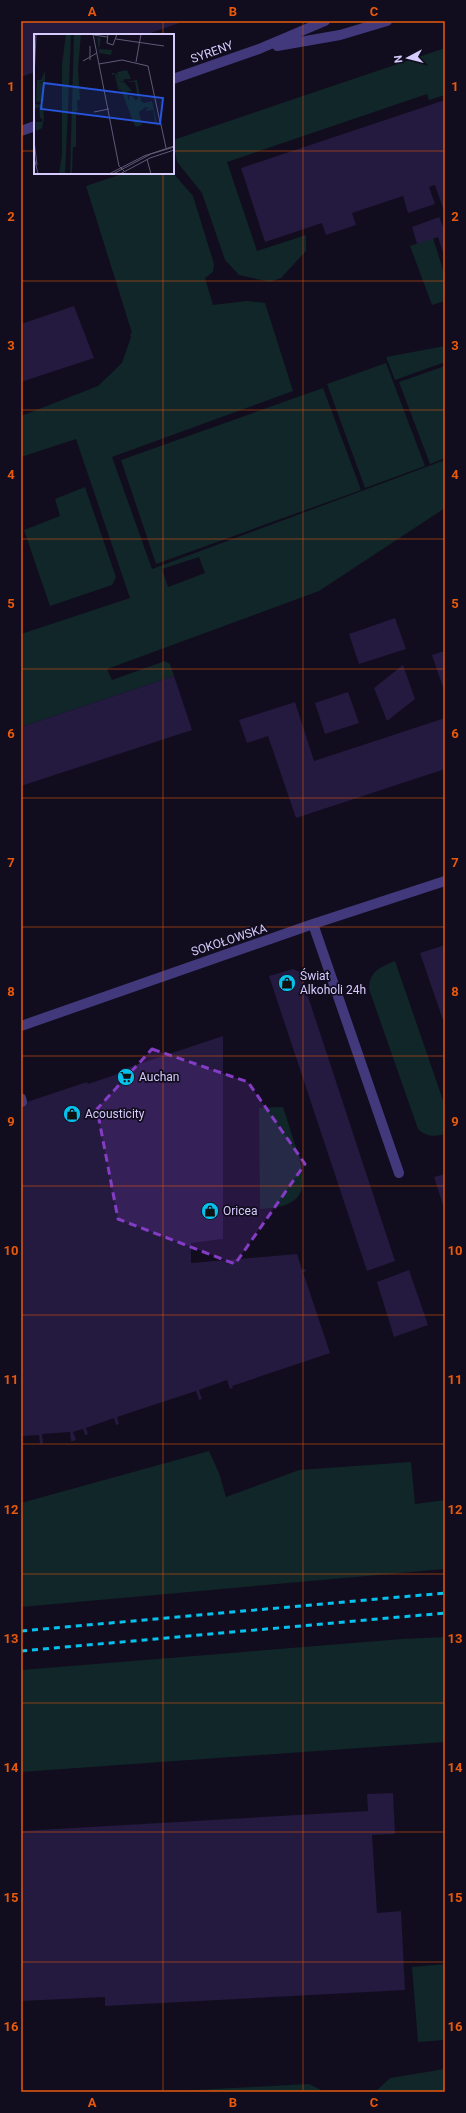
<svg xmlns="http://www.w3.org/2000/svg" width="466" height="2113" font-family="Roboto,sans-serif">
	<rect width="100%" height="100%" fill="#110d1e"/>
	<!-- green -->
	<path fill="#102628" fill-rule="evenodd" d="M445,48V95L429,100L427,94L227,162L257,251L306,235V251L281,278L270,282L239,275L225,260L202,193L177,162L173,140Z
		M125,173H173L193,196L214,264L213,272L205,278L213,305L247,301L265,303L293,391L112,457L152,569L445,460V508L319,591L107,669L112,680L165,661L170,664L174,676L21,727V634L130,598L76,439L21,457V416L98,386L122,363L131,337L130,334L132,333L86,186ZM199,557L205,573L168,587L162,569Z
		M433,238L445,276V301L432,305L410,246Z
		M445,346V362L395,380L386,357Z
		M386,363L425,466L365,488L327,384Z
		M445,366V458L430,464L399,382Z
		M323,388L361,490L156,564L121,460Z
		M85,487L116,577L112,585L50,606L24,530L60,516L55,499Z
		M395,961L445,1106V1134C434,1137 427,1137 418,1129L369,989C369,971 381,967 395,961Z
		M283,1107C288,1122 292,1136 297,1151C309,1190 305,1207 260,1209L259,1108Z
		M209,1451L219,1473L226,1497L299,1470L411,1462L415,1504L445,1500V1569L21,1607V1503Z
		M445,1637V1742L21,1772V1670L402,1639Z
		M445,1964V2040L418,2042L412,1967Z
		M445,2069V2092H375L390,2078Z
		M309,2084L325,2092H160Z"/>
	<!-- building -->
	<path fill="#24193e" d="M21,21H185L145,35H35V72L21,77Z
		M445,100V214L435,185L429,187L435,204L408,213L403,196L352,213L356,225L326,235L322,223L265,242L241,168Z
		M439,217L445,231V258L438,237L417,244L412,227Z
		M74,306L94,358L21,382V324Z
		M395,618L406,649L359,664L349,634Z
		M445,651V693L432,655Z
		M403,665L415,699L387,721L374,688Z
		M174,676L192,730L21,786V727Z
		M348,692L359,723L325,734L315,703Z
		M295,702L314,761L445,718V769L296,818L268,736L247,743L239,720Z
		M445,945V1019L443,1020L420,953Z
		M293,969L300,972L395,1261L367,1271L269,976Z
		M223,1036V1239L191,1243V1263L297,1254L302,1270L305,1269L306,1271L303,1272L330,1353L232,1386L233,1388L230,1389L227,1380L199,1390L202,1399L199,1400L196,1391L117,1417L119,1424L116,1425L114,1418L86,1428L88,1434L85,1435L83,1429L73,1432L76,1439L74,1441H71L70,1432L42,1434L43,1443L40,1444L39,1435L21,1436V1104L87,1082L88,1084L121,1073V1070Z
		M445,1174V1211L434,1177Z
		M409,1270L428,1325L394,1337L377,1282Z
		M393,1793L395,1834L372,1835L377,1913L401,1911L405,1990L105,2006V1997L21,2001V1831L368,1811L367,1794Z"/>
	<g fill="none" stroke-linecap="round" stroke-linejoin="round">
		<!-- minor -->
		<path stroke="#42397c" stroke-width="10" d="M277,46L340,35L387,21
			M173,79L259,49L325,21
			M21,131L35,126
			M313,924L399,1173
			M21,1026L313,924L445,881
			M21,1098L22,1102"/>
		<!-- rail -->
		<path stroke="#07c1ed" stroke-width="3" stroke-dasharray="6 5" stroke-linecap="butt" d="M21,1631L445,1593
			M21,1651L445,1613"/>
	</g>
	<!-- marked area -->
	<path fill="#843cc5" fill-opacity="0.2" stroke="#843cc5" stroke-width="3" stroke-dasharray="8 5" stroke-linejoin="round" d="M152,1049L248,1082L305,1164L235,1264L118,1219L97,1109Z"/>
	<!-- grid -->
	<path fill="none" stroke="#e8590c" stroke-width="1" stroke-opacity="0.55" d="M163,21V35M303,21V2092M21,151H35M173,151H445M163,173V2092M21,281H445M21,410H445M21,539H445M21,669H445M21,798H445M21,927H445M21,1056H445M21,1186H445M21,1315H445M21,1444H445M21,1574H445M21,1703H445M21,1832H445M21,1962H445"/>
	<!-- icons -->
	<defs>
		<symbol id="shop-disc" viewBox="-11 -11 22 22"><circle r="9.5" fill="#07c1ed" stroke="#110d1e"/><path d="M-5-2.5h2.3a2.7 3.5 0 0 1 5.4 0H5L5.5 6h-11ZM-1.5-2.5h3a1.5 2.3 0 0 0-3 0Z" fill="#111"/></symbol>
		<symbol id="supermarket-disc" viewBox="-11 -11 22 22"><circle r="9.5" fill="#07c1ed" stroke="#110d1e"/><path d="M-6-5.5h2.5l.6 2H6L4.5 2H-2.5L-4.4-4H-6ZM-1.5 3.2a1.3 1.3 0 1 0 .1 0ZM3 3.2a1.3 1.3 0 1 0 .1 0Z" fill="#111"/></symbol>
	</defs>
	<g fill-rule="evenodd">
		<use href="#shop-disc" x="277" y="973" width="20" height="20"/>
		<use href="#supermarket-disc" x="116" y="1067" width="20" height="20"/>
		<use href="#shop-disc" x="62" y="1104" width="20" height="20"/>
		<use href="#shop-disc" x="200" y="1201" width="20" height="20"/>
	</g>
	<g text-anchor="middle" stroke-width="3.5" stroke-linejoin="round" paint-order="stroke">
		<!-- street labels -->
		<g font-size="12" fill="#d6cbfd" stroke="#110d1e">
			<text transform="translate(212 52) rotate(-20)" y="4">SYRENY</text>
			<text transform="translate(229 940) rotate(-18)" y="4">SOKOŁOWSKA</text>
		</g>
		<!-- poi labels -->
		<g font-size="12" fill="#d6cbfd" stroke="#110d1e" text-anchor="start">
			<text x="300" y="980">Świat<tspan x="300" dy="14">Alkoholi 24h</tspan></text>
			<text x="139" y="1081">Auchan</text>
			<text x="85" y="1118">Acousticity</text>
			<text x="223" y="1215">Oricea</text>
		</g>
	</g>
	<!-- overview -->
	<g transform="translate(34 34)">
		<rect width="140" height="140" fill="#110d1e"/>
		<path d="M32,0H37L34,75L31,140H25L28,121V30ZM40,0H47L44,34L46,66H43L44,77H42V113H39L38,140H36ZM63,3L67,4L65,15L78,16L77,21L65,19ZM93,36L97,45H90V47L85,48H90L98,57L93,58L95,67V62H99L101,66L104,65L101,48H93L103,46L107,67L110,69L118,67L123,89H121L119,76L113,77V79L112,75L115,74L112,73L105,78L108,91L102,93L100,90L87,56H84L86,52L84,55L81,41H78V39H82L78,41L83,40L85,45L83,38ZM11,37V48H4L10,49V67L2,68L3,46H7ZM1,70L9,71L10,84L8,94L2,97L0,78L2,88H8V84H6L5,73L1,75Z" fill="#102628"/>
		<path fill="none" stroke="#605977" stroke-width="1" d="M59,0L85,132L90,137M74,0L73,9L79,11L83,0M60,1L73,3M82,5L130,12M56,26V12M49,27L63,19M102,28L107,0M65,30L88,26L114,32L126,88M0,45L2,0M60,78L75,75M126,86L132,114M0,107L3,131M0,123L4,140M113,125L117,140M75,140L110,122L140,112M79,140L117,120L140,113M86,140L116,124L140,116"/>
		<path fill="#2654da" fill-opacity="0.15" stroke="#2654da" stroke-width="2" d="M10,49L129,64L126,90L7,75Z"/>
		<rect width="140" height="140" fill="none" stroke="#d6cbfd" stroke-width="2"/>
	</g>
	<!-- border -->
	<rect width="466" height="2113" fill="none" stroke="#110d1e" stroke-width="44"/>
	<!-- north arrow -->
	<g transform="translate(408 58) rotate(263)" stroke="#110d1e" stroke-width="3" paint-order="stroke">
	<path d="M0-3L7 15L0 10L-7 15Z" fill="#d6cbfd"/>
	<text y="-6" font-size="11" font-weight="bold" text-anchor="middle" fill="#d6cbfd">N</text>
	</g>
	<rect x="22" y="22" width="422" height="2069" fill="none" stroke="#e8590c" stroke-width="1.5"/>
	<g font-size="13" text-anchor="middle" font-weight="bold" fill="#e8590c">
		<text x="92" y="16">A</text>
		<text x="233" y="16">B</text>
		<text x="374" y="16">C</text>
		<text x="11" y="91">1</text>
		<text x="455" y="91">1</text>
		<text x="11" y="221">2</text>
		<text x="455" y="221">2</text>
		<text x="11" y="350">3</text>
		<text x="455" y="350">3</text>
		<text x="11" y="479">4</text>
		<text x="455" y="479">4</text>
		<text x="11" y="608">5</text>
		<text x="455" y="608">5</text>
		<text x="11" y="738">6</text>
		<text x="455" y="738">6</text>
		<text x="11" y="867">7</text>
		<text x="455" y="867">7</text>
		<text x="11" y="996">8</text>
		<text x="455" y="996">8</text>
		<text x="11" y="1126">9</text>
		<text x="455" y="1126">9</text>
		<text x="11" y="1255">10</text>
		<text x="455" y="1255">10</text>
		<text x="11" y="1384">11</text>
		<text x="455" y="1384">11</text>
		<text x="11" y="1514">12</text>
		<text x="455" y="1514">12</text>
		<text x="11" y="1643">13</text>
		<text x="455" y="1643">13</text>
		<text x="11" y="1772">14</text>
		<text x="455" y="1772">14</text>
		<text x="11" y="1902">15</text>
		<text x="455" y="1902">15</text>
		<text x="11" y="2031">16</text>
		<text x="455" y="2031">16</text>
		<text x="92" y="2107">A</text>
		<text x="233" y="2107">B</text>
		<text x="374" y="2107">C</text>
	</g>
</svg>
